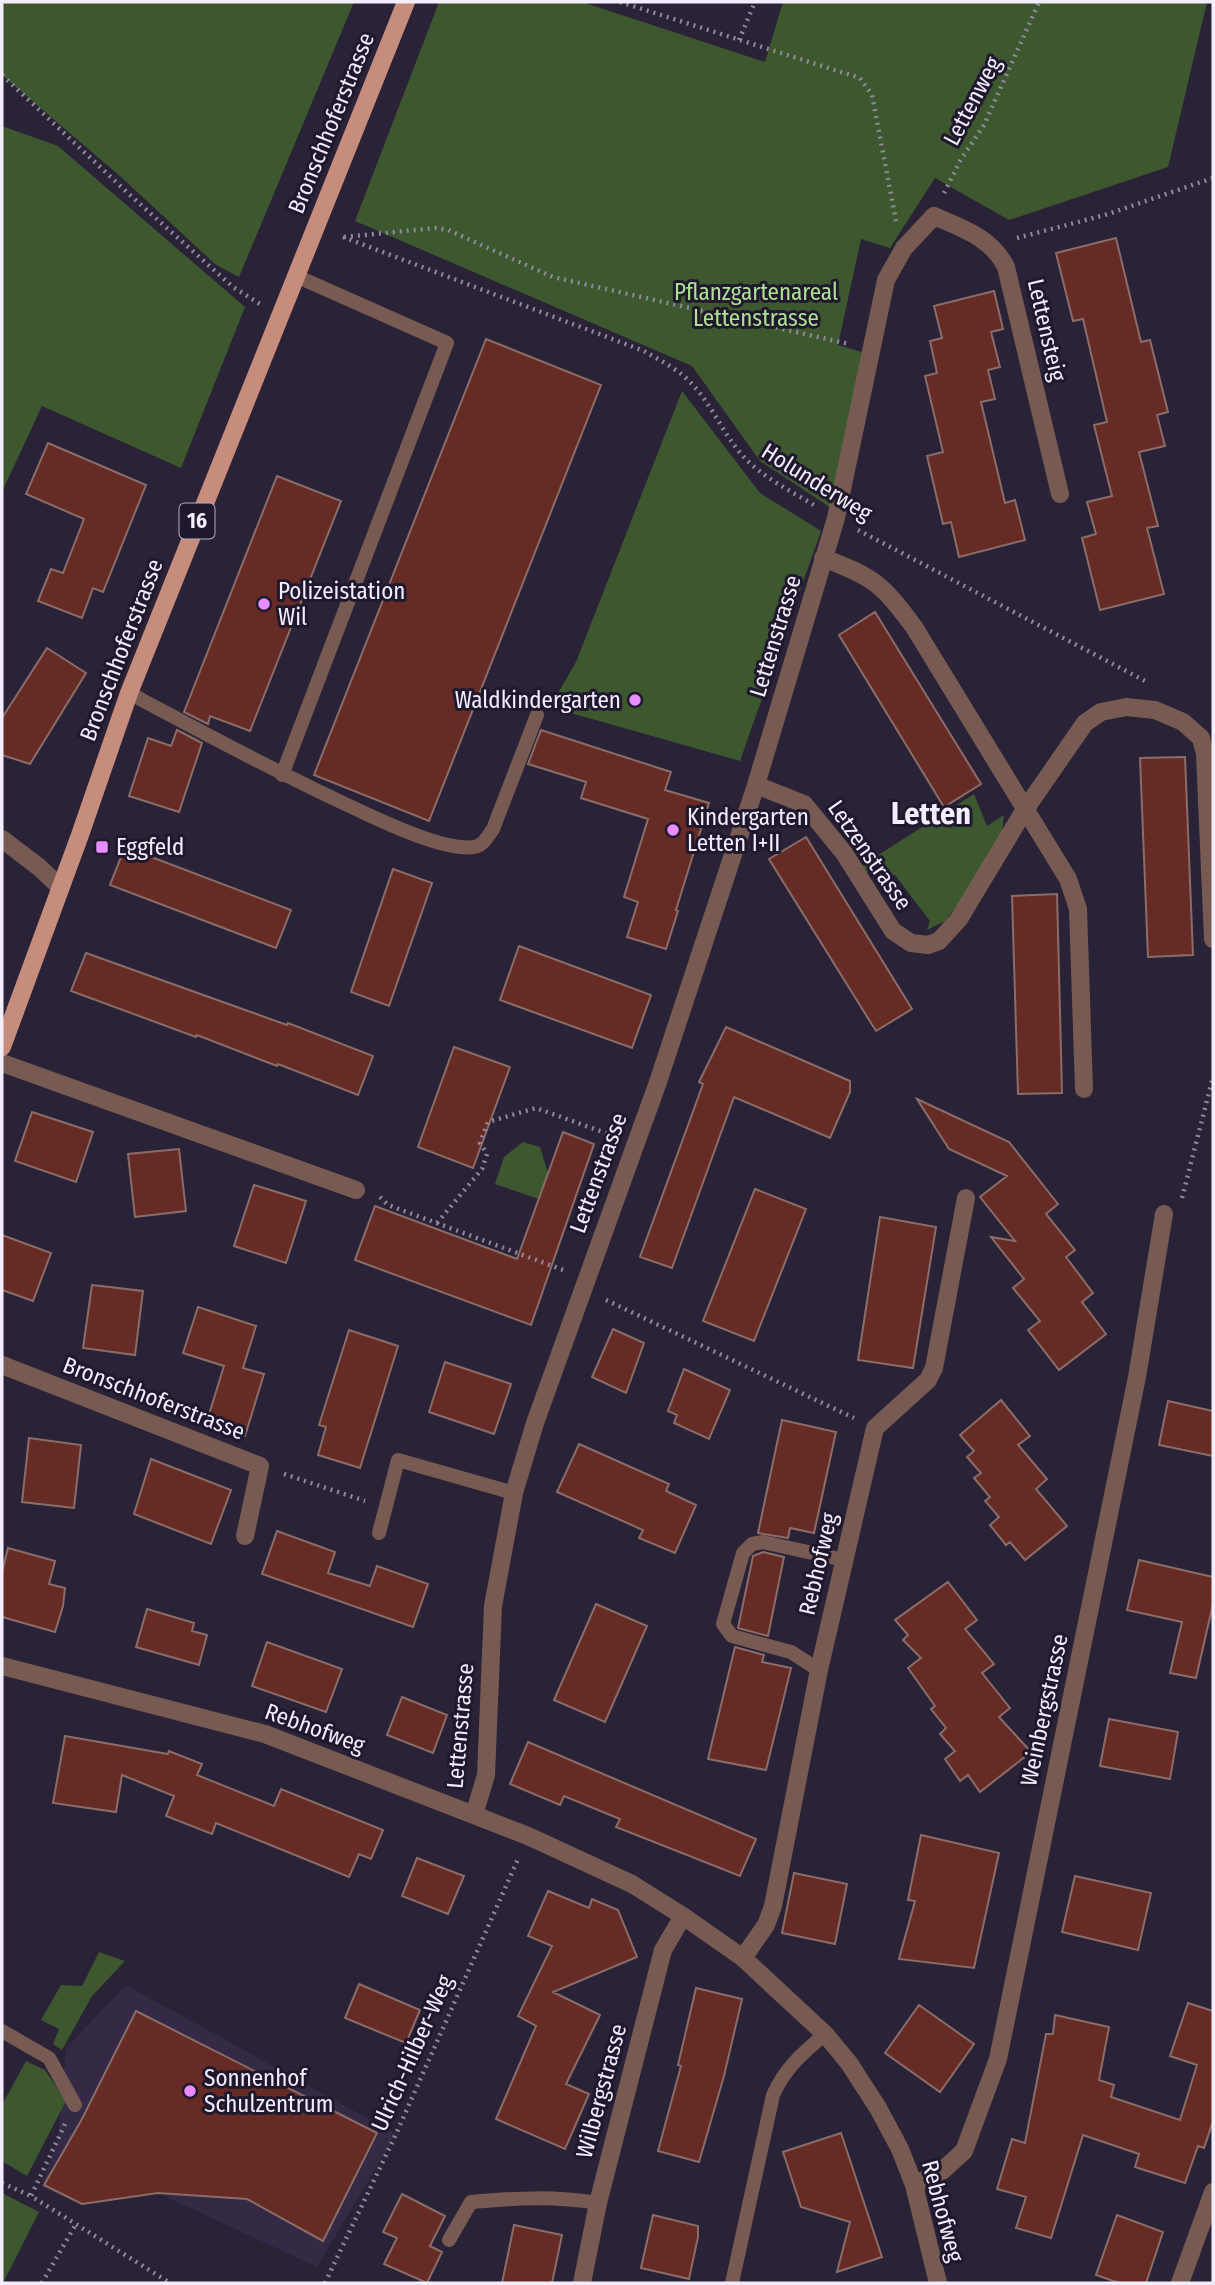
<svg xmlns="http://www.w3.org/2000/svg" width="1215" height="2285" font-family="'Fira Sans Condensed',sans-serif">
	<rect width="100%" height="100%" fill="#2a2237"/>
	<!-- built -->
	<path fill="#342a45" d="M126,1985L396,2134L317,2267L158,2193L82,2204L41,2187L58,2138L66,2048Z"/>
	<!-- green -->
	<path fill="#3d582f" d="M2,2H354L239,277L215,264L121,177L2,75Z
		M439,2H582L765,62L783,2H1207L1168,167L1009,220L935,178L890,248L861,239L838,345L865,353L831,508L760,461L692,366L355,221Z
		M2,126L58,146L245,307L181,468L42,406L2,492Z
		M682,391L760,493L821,531L740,761L550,707L576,662Z
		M974,794L987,826L1004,815L1002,832L964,897L945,921L927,930L930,921L895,875L865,872L861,866Z
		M523,1142L540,1147L548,1173L539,1199L495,1184L504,1157Z
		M99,1952L125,1961L92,1996L62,2050L53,2044L59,2029L41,2020L61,1985L82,1986Z
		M26,2061L45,2070L66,2101L27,2176L2,2161V2105Z
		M2,2193L39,2212L3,2283H2Z"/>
	<!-- building -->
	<path fill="#662b25" stroke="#8a6d69" stroke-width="2" d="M1116,238L1141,342L1150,340L1168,412L1157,415L1165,446L1139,452L1158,526L1147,528L1164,594L1100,610L1082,538L1096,534L1087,502L1112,496L1094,425L1107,422L1083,319L1073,321L1056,253Z
		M994,291L1003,329L991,332L1000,367L988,370L995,399L981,402L1005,503L1015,500L1025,540L959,557L951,522L943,524L927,456L943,452L925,376L937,373L930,341L942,338L934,306Z
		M486,339L601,385L429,821L314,775Z
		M48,443L146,485L103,592L93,588L82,618L38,601L51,569L63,573L84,519L26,494Z
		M277,476L341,501L250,731L210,716L208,724L184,712Z
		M875,612L981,784L944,807L839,635Z
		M47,648L86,673L30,764L2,755V718Z
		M177,730L202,743L179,812L129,796L148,738L171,746Z
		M541,730L671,772L665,790L709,803L676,910L678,911L666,949L627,937L638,902L624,897L648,819L581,798L586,782L528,764Z
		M1185,757L1193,955L1148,957L1140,758Z
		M806,837L912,1009L876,1031L769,859Z
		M125,847L291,910L276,948L110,885Z
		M393,869L432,883L389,1006L351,992Z
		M1057,894L1062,1093L1018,1094L1012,896Z
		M519,946L651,995L632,1048L500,1000Z
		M86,953L287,1025L288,1023L373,1056L358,1095L278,1064L277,1066L197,1035L196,1037L71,991Z
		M726,1027L850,1081V1092L830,1138L734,1097L672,1268L640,1257L703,1084L699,1082Z
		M454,1047L510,1067L473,1168L418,1147Z
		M917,1099L1009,1142L1058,1204L1046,1214L1075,1250L1066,1257L1093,1293L1082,1302L1106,1334L1059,1370L1028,1330L1040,1321L1013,1288L1024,1279L991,1237L1015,1241L980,1197L1007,1176L949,1149Z
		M32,1112L93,1132L76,1182L15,1161Z
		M563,1132L594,1144L531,1325L355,1260L375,1206L517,1259Z
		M179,1149L186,1211L135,1217L128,1154Z
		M254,1185L306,1201L286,1263L234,1246Z
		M755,1189L806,1209L754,1341L703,1321Z
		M880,1217L936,1227L913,1368L858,1360Z
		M2,1235L51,1253L33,1301L2,1290Z
		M92,1285L143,1291L135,1355L83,1348Z
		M198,1307L256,1326L243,1368L264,1374L245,1436L206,1424L224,1366L183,1353Z
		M613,1329L644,1343L626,1393L592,1377Z
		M349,1330L398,1346L360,1468L318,1455L326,1427L319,1425Z
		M445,1362L511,1384L494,1434L429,1412Z
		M684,1369L730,1390L709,1439L674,1423L677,1415L668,1411Z
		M1001,1400L1030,1436L1018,1445L1047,1479L1036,1489L1067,1526L1025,1560L1010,1542L1006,1545L990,1525L999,1517L985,1501L990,1497L974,1478L981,1473L967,1457L974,1451L960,1435Z
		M1168,1401L1213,1411V1456L1159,1445Z
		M782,1420L836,1432L814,1533L790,1528L788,1538L758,1533Z
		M29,1438L81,1445L74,1508L22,1502Z
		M579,1444L669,1484L666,1491L696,1505L675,1553L639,1538L643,1530L557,1492Z
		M151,1459L231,1490L211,1544L134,1514Z
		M277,1531L335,1552L328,1573L370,1586L377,1566L428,1584L413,1627L262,1574Z
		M8,1548L55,1561L49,1584L65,1588L63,1606L55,1632L2,1617V1572Z
		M763,1552L784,1557L768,1636L738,1628L753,1556Z
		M1139,1560L1213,1577V1604L1196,1678L1170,1673L1182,1622L1127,1610Z
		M948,1582L977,1620L965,1629L994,1664L982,1673L1010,1708L999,1717L1031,1752L980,1792L968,1775L960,1781L945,1759L955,1751L940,1734L946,1728L931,1709L935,1706L908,1668L921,1658L903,1640L908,1635L895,1620Z
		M596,1604L647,1626L605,1722L554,1700Z
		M147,1609L194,1623L192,1631L207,1635L199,1665L136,1647Z
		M267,1642L342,1669L326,1712L252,1686Z
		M735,1647L764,1655L762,1662L791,1668L766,1770L708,1759Z
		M402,1697L447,1715L433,1753L387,1735Z
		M1109,1719L1178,1732L1170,1779L1100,1766Z
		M65,1736L168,1754L169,1751L202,1764L197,1775L274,1806L281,1789L383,1830L371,1859L359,1854L349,1877L216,1823L212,1834L166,1816L174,1796L122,1775L116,1812L53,1803Z
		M528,1742L756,1839L740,1876L616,1827L620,1819L564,1796L560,1805L510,1784Z
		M921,1835L999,1853L974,1968L899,1959L915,1901L908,1900Z
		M417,1858L464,1876L448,1914L402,1896Z
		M794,1873L847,1884L835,1944L782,1933Z
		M1075,1876L1151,1893L1138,1950L1062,1932Z
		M548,1891L589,1908L592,1899L618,1910L637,1957L553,1992L600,2015L566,2084L589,2094L565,2149L496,2119L536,2026L518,2016L552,1946L528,1936Z
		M359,1984L420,2010L406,2043L345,2018Z
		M696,1988L742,1999L724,2076L699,2162L658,2151L681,2066L678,2065Z
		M1188,2003L1213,2011V2121L1204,2148L1198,2146L1185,2183L1135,2167L1139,2154L1083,2135L1051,2238L1016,2228L1026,2197L997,2189L1012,2139L1025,2143L1046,2034H1053L1055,2015L1109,2027L1099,2080L1114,2085L1111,2097L1180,2120L1197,2065L1170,2056Z
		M919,2005L974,2044L940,2092L885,2053Z
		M136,2011L377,2133L323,2241L247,2199L158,2193L82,2204L44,2185L82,2119Z
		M841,2133L882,2257L837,2272L850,2222L801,2207L783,2152Z
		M402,2194L445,2216L430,2246L442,2252L427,2283L384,2264L397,2238L383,2232Z
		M653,2215L698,2226V2237L689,2279L641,2268Z
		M1117,2215L1163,2232L1146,2283H1119L1096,2275Z
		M514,2225L562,2235L552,2283H502Z"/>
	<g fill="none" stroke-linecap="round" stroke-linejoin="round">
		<!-- path -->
		<path stroke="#90899b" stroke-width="4.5" stroke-dasharray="2 5" stroke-linecap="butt" d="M620,2L860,78L872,95L896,221
			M739,40L755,2
			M2,75L131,196L233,287L260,304
			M944,193L960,161L984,125L1039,2
			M343,237L644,351C659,360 676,368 689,381C711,402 722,433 743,456C762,477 789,490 814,505
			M344,237L435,228L448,230L553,277L849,344
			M1017,238L1105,215L1213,178
			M858,530L1147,682
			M380,1197L388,1205L566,1271
			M1182,1198L1213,1077
			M437,1223L482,1169L487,1154L480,1143L488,1122L536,1108L614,1136
			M606,1300L854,1418
			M284,1474L365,1501
			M65,2124L31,2196L170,2283
			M2,2183L31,2196
			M42,2283L76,2224
			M325,2283L396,2134L518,1859"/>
		<!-- lane -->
		<path stroke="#775b53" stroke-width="14" d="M129,693C204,733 280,774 358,810C386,823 444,851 474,847C484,845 487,837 493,829L537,715
			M282,775L447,343L296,276
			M379,1533L398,1460L514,1493
			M819,1670L791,1652L732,1636L723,1624L743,1553L752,1544L763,1542L844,1560
			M2,2031L49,2058L75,2105
			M449,2240L471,2202C514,2198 555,2196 598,2203
			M732,2283L773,2095C785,2068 803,2053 825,2034"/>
		<!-- street -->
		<path stroke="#775b53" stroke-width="18" d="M823,558C874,577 882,584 914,627L1068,879L1078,909L1084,1089
			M756,785L804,804L844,853L893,931L911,943L928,945L939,941L959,919L1024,811L1085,723L1101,712L1126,707L1155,710L1183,722L1201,738L1205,754L1213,939
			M2,839L40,868L60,887
			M2,1063L356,1190
			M2,1365L260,1466L245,1536
			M2,1666L265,1734L528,1836L632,1884L683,1916L743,1958L825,2034L849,2063L878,2108L900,2149L914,2185L938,2283
			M474,1815L486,1775L493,1606L514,1493L535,1423L658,1082L756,785L836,518L886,280L904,248L934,216C963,229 991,237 1006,267L1060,494
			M743,1958L766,1925L773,1906L819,1670L875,1428L928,1380L934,1368L966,1198
			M914,2185L942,2171L964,2151L998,2059L1137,1377L1164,1214
			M582,2283L598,2203L663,1950L683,1916
			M1180,2283L1213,2192"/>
		<!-- primary -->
		<path stroke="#c68d7d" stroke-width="18" d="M2,1047L80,835L129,693L406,2"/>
	</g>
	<!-- markers -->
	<g fill="#e98dfe" stroke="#20192d" stroke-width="2.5">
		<circle cx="264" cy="604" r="7"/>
		<circle cx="635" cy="700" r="7"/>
		<circle cx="673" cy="830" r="7"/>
		<rect x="95" y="840" width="14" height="14" rx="3.5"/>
		<circle cx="190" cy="2091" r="7"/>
	</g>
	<g text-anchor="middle" stroke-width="6" stroke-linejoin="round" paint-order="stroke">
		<!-- shield labels -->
		<rect fill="#20192d" stroke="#b4aebf" stroke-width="2" x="179.5" y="503.5" width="35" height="35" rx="5"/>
		<g font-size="21" font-weight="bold" fill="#f3eefd">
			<text x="197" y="528">16</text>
		</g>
		<!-- street labels -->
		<g font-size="23" fill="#f3eefd" stroke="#20192d">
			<text transform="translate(972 101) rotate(-62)" y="8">Lettenweg</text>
			<text transform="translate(331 123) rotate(-68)" y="8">Bronschhoferstrasse</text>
			<text transform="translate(1047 330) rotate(77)" y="8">Lettensteig</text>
			<text transform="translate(817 482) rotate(32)" y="8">Holunderweg</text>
			<text transform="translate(775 636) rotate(-73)" y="8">Lettenstrasse</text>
			<text transform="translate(121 650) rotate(-69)" y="8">Bronschhoferstrasse</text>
			<text transform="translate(870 855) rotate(55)" y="8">Letzenstrasse</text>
			<text transform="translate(598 1173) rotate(-70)" y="8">Lettenstrasse</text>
			<text transform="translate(154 1398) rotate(21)" y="8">Bronschhoferstrasse</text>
			<text transform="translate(818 1564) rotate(-77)" y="8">Rebhofweg</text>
			<text transform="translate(1044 1710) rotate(-78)" y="8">Weinbergstrasse</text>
			<text transform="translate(460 1726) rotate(-85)" y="8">Lettenstrasse</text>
			<text transform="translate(315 1728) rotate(20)" y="8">Rebhofweg</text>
			<text transform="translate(412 2053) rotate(-66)" y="8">Ulrich-Hilber-Weg</text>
			<text transform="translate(601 2091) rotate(-75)" y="8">Wilbergstrasse</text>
			<text transform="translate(943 2211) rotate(75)" y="8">Rebhofweg</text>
		</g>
		<!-- park labels -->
		<g font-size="23" fill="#ade092" stroke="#20192d">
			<text x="756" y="300">Pflanzgartenareal<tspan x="756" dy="26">Lettenstrasse</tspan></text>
		</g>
		<!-- poi labels -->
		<g font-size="23" fill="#f3eefd" stroke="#20192d" text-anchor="start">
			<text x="278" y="599">Polizeistation<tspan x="278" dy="26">Wil</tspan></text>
			<text x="621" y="708" text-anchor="end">Waldkindergarten</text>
			<text x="687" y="825">Kindergarten<tspan x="687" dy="26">Letten I+II</tspan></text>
			<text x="116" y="855">Eggfeld</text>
			<text x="204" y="2086">Sonnenhof<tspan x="204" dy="26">Schulzentrum</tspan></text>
		</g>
		<!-- district labels -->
		<g font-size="30" font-weight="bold" fill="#f3eefd" stroke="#20192d">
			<text x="931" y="824">Letten</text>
		</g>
	</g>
	<!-- border -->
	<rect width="1215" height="2285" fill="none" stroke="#f3eefd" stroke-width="7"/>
</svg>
